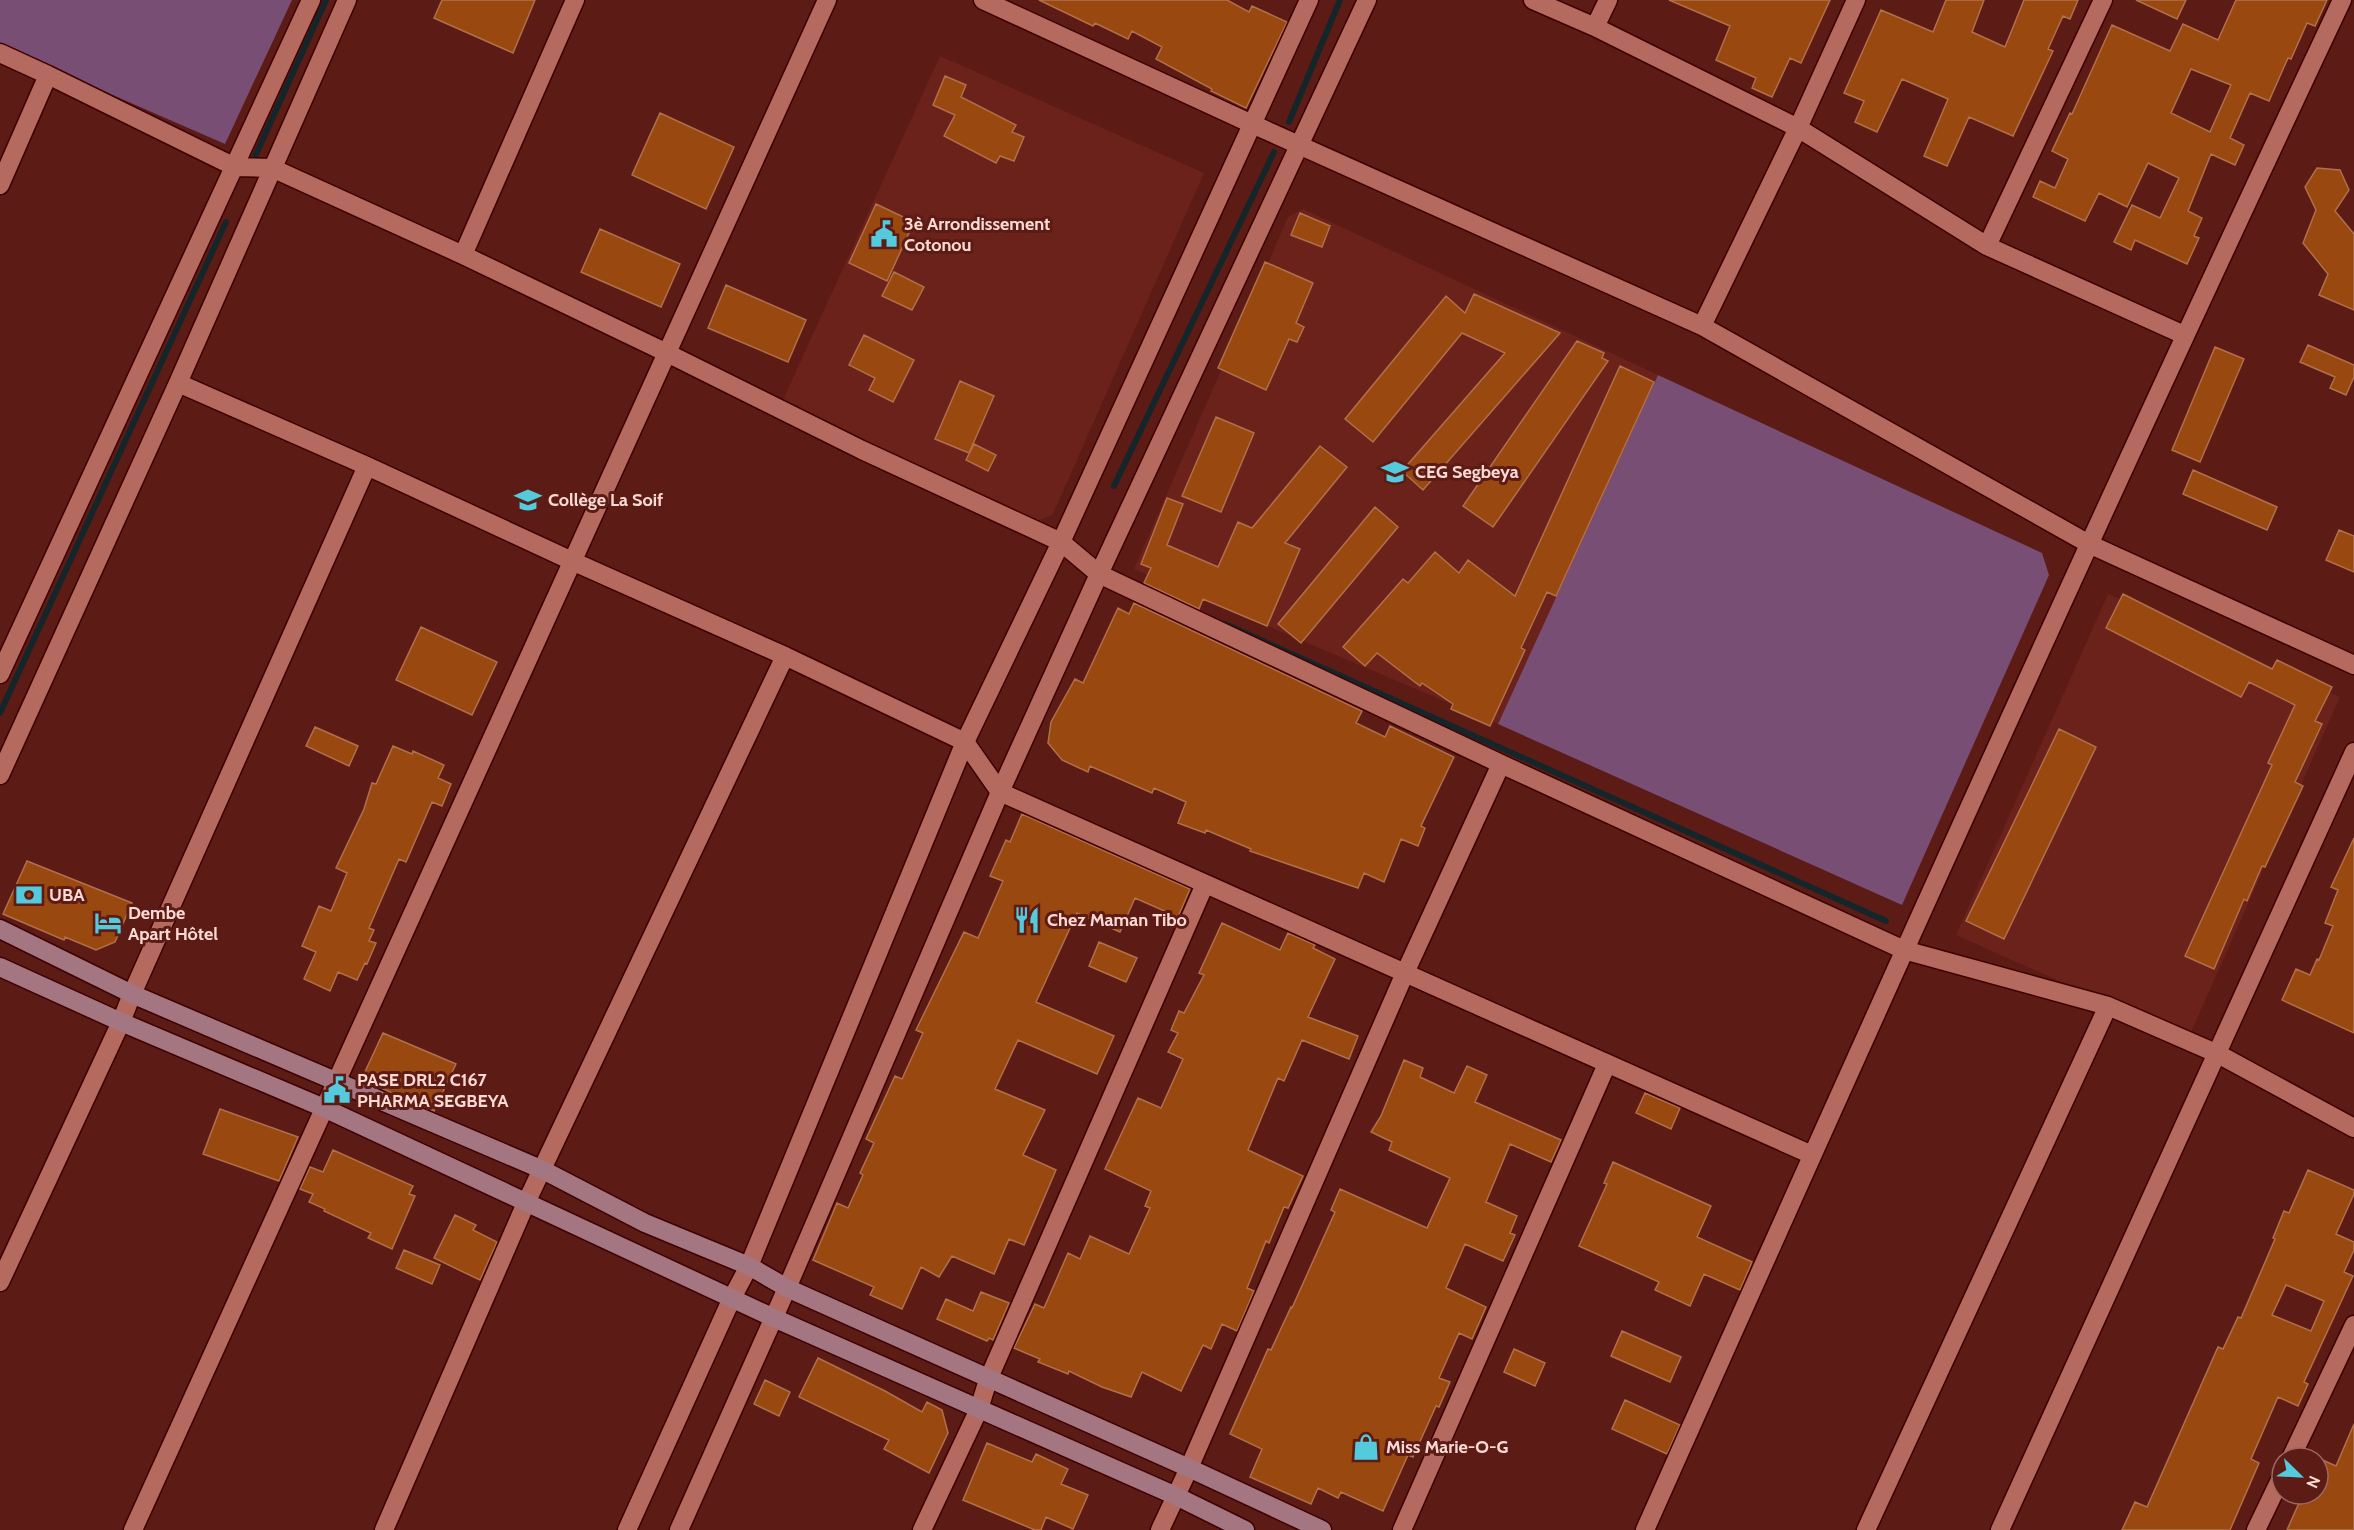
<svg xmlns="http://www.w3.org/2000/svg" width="2354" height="1530" font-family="Cabin,sans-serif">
	<rect width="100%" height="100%" fill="#5c1b15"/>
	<!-- built -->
	<path fill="#6b221a" d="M940,56L1204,173L1053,514L1031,524L781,404Z
		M1303,209L1658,375L1498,724L1134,569L1288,217Z
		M2108,594L2340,697L2188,1039L1956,935Z"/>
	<!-- green -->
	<path fill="#784e75" d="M0,0H292L225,144L0,46Z
		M1658,375L2042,553L2049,575L1902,905L1498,724Z"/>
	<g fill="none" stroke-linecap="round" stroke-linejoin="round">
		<!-- stream -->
		<path stroke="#142629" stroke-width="6" d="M1289,122L1340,0
			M251,165L326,0
			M1114,486L1274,152
			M1225,624L1886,921
			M0,713L226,222"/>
	</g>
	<!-- building -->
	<path fill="#99480f" stroke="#b0704c" stroke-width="1.5" fill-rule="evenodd" d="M442,0H535L513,53L434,18Z
		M1039,0H1227L1249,12L1252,6L1287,22L1246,108L1211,91L1212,89L1156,59L1162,47L1132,31L1128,39L1095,23L1093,26Z
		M1669,0H1830L1801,63L1790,58L1772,97L1752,88L1756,78L1716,60L1730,26Z
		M1946,0H1984L1972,32L2005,47L2024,0H2078L2070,19L2063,16L2048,49L2053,51L2013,136L1969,117L1947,166L1924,156L1948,99L1902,79L1877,132L1855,122L1864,101L1844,93L1881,10L1933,32Z
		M2136,0H2186L2177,19Z
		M2236,0H2327L2315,26L2307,23L2291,59L2288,58L2269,101L2250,93L2230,138L2244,145L2235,165L2211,154L2188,211L2202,218L2194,236L2199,238L2187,264L2135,240L2131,250L2114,242L2132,205L2160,218L2179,178L2148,163L2127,207L2099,193L2085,221L2033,197L2040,181L2055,188L2068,159L2052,151L2070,113L2072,114L2112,25L2170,51L2183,24L2218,40ZM2191,69L2231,85L2210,132L2171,113Z
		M945,76L966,85L961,97L1016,125L1012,132L1024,137L1014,161L1000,156L996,163L944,136L955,115L933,105Z
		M660,113L734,147L706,209L632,175Z
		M2317,168L2340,170L2349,190L2335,211L2354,234V310L2319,295L2328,274L2303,243L2316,210L2305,187Z
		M876,204L914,222L887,281L849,263Z
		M1300,213L1330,226L1322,247L1291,235Z
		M600,229L680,264L661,307L581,272Z
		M1265,262L1313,283L1296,323L1304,327L1297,342L1289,339L1266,390L1218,368Z
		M894,272L924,287L912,310L882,296Z
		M726,285L806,320L788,362L708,328Z
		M1474,294L1560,333L1423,490L1402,471L1505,353L1462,333L1373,442L1345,419L1446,296L1465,313Z
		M864,335L914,360L893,402L869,390L875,378L849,365Z
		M1577,341L1604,353L1602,358L1608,361L1493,527L1463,506Z
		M2308,345L2354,365V377L2346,395L2330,388L2335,377L2300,362Z
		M2215,347L2244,359L2200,462L2172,450Z
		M1620,366L1654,382L1556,596L1547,592L1521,648L1525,650L1490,726L1451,709L1453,704L1422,683L1420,686L1377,653L1365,666L1343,647L1403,579L1408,583L1435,552L1459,573L1468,560L1515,596Z
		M960,381L994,396L969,453L935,439Z
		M1216,417L1254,433L1221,512L1182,496Z
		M974,444L996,455L988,471L966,460Z
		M1320,446L1347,467L1285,543L1300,549L1267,626L1203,599L1199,609L1144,583L1151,568L1141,564L1167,498L1183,504L1167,545L1218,567L1238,522L1252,528Z
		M2193,470L2277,507L2267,530L2183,494Z
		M1375,507L1398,527L1301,643L1278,624Z
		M2339,530L2354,536V572L2326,560Z
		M2123,594L2272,669L2277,660L2332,687L2315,721L2322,724L2295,782L2303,786L2265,867L2262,866L2247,901L2244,899L2214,969L2185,956L2272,765L2268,763L2295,705L2249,682L2241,697L2106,628Z
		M1134,603L1362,711L1356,723L1385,737L1390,726L1454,757L1421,826L1425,828L1418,846L1401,839L1384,882L1364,873L1358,888L1250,851L1251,849L1206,830L1205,833L1178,823L1186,802L1154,788L1152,793L1090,766L1088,772L1062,760L1048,743L1051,722L1075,679L1083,683L1118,608L1129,614Z
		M421,627L497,662L472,715L396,680Z
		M315,727L358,746L349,766L306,746Z
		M2059,729L2096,747L2004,939L1966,921Z
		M393,746L412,754L413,751L444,765L438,778L451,784L442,806L432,802L406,862L399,859L369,928L374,930L369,941L376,943L367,964L365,963L357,980L338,972L330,991L304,979L316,952L302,946L319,906L331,911L347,873L336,868L364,809L372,783L376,784Z
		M1022,814L1190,889L1178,917L1135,898L1120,932L1077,913L1036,1002L1114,1036L1097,1074L1018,1040L995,1089L1045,1110L1023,1155L1056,1170L1024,1245L1009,1239L994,1274L952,1256L939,1277L921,1267L902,1309L870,1295L874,1287L813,1260L837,1203L848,1208L863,1175L860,1173L874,1143L866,1139L895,1076L902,1079L923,1033L916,1030L964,932L978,938L1003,881L990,876L1006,840L1010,842Z
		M2354,838V1033L2282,1000L2296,969L2310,975L2317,959L2319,960L2333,926L2325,923L2338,890L2331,887Z
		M27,861L132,903L115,942L96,950L65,937L64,940L3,914Z
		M1222,923L1280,950L1288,933L1315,945L1313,948L1335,959L1308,1017L1358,1036L1349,1059L1302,1040L1284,1081L1278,1078L1248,1150L1303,1176L1288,1208L1284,1207L1269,1243L1266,1241L1247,1288L1254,1291L1237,1331L1222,1324L1211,1349L1203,1345L1181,1391L1142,1372L1131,1397L1102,1387L1069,1371L1068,1374L1038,1362L1040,1359L1014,1348L1035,1304L1044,1308L1068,1253L1080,1259L1090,1236L1129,1254L1150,1208L1145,1206L1151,1191L1105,1169L1138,1098L1161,1108L1183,1059L1168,1052L1178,1033L1171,1030L1179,1011L1184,1013L1204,975L1199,973Z
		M1099,942L1137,958L1126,982L1089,966Z
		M383,1033L456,1064L434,1111L369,1083L364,1074Z
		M1404,1060L1423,1068L1420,1077L1454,1093L1467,1066L1487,1075L1475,1102L1561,1140L1551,1162L1510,1144L1486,1202L1517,1216L1510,1233L1515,1235L1503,1261L1465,1244L1446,1288L1486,1307L1472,1339L1459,1333L1439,1378L1450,1382L1439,1407L1436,1406L1413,1457L1408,1455L1383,1511L1341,1492L1338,1498L1318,1488L1311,1504L1250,1477L1262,1449L1230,1434L1268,1349L1271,1350L1291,1307L1292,1308L1335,1212L1331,1210L1340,1189L1427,1228L1450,1178L1389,1150L1392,1142L1371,1132L1381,1116Z
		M1645,1093L1680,1108L1671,1129L1636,1113Z
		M220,1109L298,1137L279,1181L203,1154Z
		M333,1150L413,1186L409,1194L415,1196L392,1249L368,1238L371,1233L324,1211L325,1209L309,1202L313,1194L300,1189L310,1167L323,1172Z
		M1613,1162L1711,1206L1697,1237L1752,1262L1740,1290L1704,1274L1690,1306L1655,1290L1659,1282L1579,1246L1607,1184L1604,1183Z
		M2308,1170L2354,1190V1194L2336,1234L2354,1242V1250L2344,1272L2353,1276L2304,1382L2308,1384L2298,1406L2278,1397L2251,1459L2259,1463L2230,1530H2122L2135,1502L2147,1507L2218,1347L2223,1349L2238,1317L2241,1318L2275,1239L2273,1238L2284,1211L2289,1213ZM2286,1285L2324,1301L2311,1331L2272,1315Z
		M455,1215L476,1225L473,1230L497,1242L480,1280L434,1258Z
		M404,1250L440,1265L432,1284L396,1268Z
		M981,1292L1009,1303L993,1340L989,1338L987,1341L937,1319L946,1299L973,1311Z
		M1622,1331L1681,1357L1670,1382L1611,1356Z
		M1514,1349L1545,1363L1535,1386L1504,1372Z
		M818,1358L885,1391L922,1412L927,1402L942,1410L948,1433L929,1473L884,1449L889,1440L799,1397Z
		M765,1380L790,1392L779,1416L754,1404Z
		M1625,1400L1680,1425L1667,1454L1612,1429Z
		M2354,1424V1530H2287L2303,1494H2318V1458L2336,1466Z
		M987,1443L1032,1462L1036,1454L1068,1469L1061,1484L1088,1495L1073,1529L1046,1517L1041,1530H1035L963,1500Z"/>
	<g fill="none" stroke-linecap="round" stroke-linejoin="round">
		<defs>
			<path id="minor" d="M983,0L1252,124L1702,326L2089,544L2354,665
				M1533,0L1595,27L1798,128L1987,246L2184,335
				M1595,27L1608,0
				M0,53L48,75L235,167L272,168L463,255L667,353L862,450L1061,542L1099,574L1501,764L1904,950L2108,1006L2218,1054L2354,1128
				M0,185L48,75
				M1987,246L2103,0
				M463,255L575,0
				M1702,326L1798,128L1856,0
				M178,383L367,466L572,561L785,656L965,742L1000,792L1812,1155
				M0,674L311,0
				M0,775L178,383L347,0
				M0,1282L121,1022L132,994L367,466
				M2291,1458L2354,1325
				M133,1530L827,0
				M384,1530L526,1203L785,656
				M922,1530L979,1409L988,1380L1205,884
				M1160,1530L1189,1468L1405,973L1501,764
				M1402,1530L1607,1064
				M1645,1530C1873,1018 2103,507 2342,0
				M1866,1530L2108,1006
				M2000,1530L2354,752
				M2256,1530L2282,1476"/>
			<path id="tertiary" d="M627,1530L732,1298L749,1266L965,742L1061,542L1309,0
				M679,1530L787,1288L1000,792L1099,574L1367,0"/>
			<path id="secondary" d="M0,929L132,994L543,1170L645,1223L749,1266L787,1288L1189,1468L1322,1530
				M0,967L121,1022L324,1108L774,1318L1176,1496L1245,1530"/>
		</defs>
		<!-- minor casing -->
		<use href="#minor" stroke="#3e0000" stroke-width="21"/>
		<!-- tertiary casing -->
		<use href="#tertiary" stroke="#3e0000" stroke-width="21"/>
		<!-- secondary casing -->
		<use href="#secondary" stroke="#3e0000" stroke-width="21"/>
		<!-- minor -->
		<use href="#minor" stroke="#b46a5f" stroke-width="18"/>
		<!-- tertiary -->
		<use href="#tertiary" stroke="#b46a5f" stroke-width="18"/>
		<!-- secondary -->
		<use href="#secondary" stroke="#a37682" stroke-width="18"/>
	</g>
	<!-- icons -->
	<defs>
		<symbol id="civic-bare" viewBox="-9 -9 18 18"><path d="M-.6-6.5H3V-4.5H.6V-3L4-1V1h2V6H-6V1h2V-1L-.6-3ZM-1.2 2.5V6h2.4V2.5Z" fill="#54cadd" stroke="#5c1b15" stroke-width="2.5" paint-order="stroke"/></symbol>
		<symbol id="university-bare" viewBox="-9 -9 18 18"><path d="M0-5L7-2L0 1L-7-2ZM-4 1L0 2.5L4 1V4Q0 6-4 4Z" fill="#54cadd" stroke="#5c1b15" stroke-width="2.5" paint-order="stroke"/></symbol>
		<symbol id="bank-bare" viewBox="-9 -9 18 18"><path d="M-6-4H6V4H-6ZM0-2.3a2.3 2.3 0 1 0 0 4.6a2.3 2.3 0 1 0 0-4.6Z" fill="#54cadd" stroke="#5c1b15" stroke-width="2.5" paint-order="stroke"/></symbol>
		<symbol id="restaurant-bare" viewBox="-9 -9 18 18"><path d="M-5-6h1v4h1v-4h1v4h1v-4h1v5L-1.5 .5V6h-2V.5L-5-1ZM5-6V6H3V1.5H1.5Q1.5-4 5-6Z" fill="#54cadd" stroke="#5c1b15" stroke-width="2.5" paint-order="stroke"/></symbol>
		<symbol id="hotel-bare" viewBox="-9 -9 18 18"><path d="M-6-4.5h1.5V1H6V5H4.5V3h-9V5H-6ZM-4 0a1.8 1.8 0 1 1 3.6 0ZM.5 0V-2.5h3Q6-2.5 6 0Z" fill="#54cadd" stroke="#5c1b15" stroke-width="2.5" paint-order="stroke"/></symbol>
		<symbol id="shop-bare" viewBox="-9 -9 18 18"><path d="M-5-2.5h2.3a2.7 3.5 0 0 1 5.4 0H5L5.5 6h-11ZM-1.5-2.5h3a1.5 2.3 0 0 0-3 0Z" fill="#54cadd" stroke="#5c1b15" stroke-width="2.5" paint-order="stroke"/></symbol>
	</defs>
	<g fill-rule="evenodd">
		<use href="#civic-bare" x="865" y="215" width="38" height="38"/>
		<use href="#university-bare" x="1376" y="453" width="38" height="38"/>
		<use href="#university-bare" x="509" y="481" width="38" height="38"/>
		<use href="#bank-bare" x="10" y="876" width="38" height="38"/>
		<use href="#restaurant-bare" x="1008" y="901" width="38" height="38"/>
		<use href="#hotel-bare" x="89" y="904" width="38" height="38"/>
		<use href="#civic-bare" x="318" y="1071" width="38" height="38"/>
		<use href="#shop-bare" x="1347" y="1428" width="38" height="38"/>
	</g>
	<g text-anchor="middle" stroke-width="6" stroke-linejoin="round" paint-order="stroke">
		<!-- poi labels -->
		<g font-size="18" font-weight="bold" fill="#fcdad4" stroke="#5c1b15" text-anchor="start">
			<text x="904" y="230">3è Arrondissement<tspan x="904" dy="21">Cotonou</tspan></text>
			<text x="1415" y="478">CEG Segbeya</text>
			<text x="548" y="506">Collège La Soif</text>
			<text x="49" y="901">UBA</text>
			<text x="128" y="919">Dembe<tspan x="128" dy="21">Apart Hôtel</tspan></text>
			<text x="1047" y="926">Chez Maman Tibo</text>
			<text x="357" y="1086">PASE DRL2 C167<tspan x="357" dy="21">PHARMA SEGBEYA</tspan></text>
			<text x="1386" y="1453">Miss Marie-O-G</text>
		</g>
	</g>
	<!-- north arrow -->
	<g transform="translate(2300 1476) rotate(114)"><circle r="28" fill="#5c1b15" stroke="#9c6761" stroke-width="1.5"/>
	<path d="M0-4.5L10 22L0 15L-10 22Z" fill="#54cadd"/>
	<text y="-9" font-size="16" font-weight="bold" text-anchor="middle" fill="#fcdad4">N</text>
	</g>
</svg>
